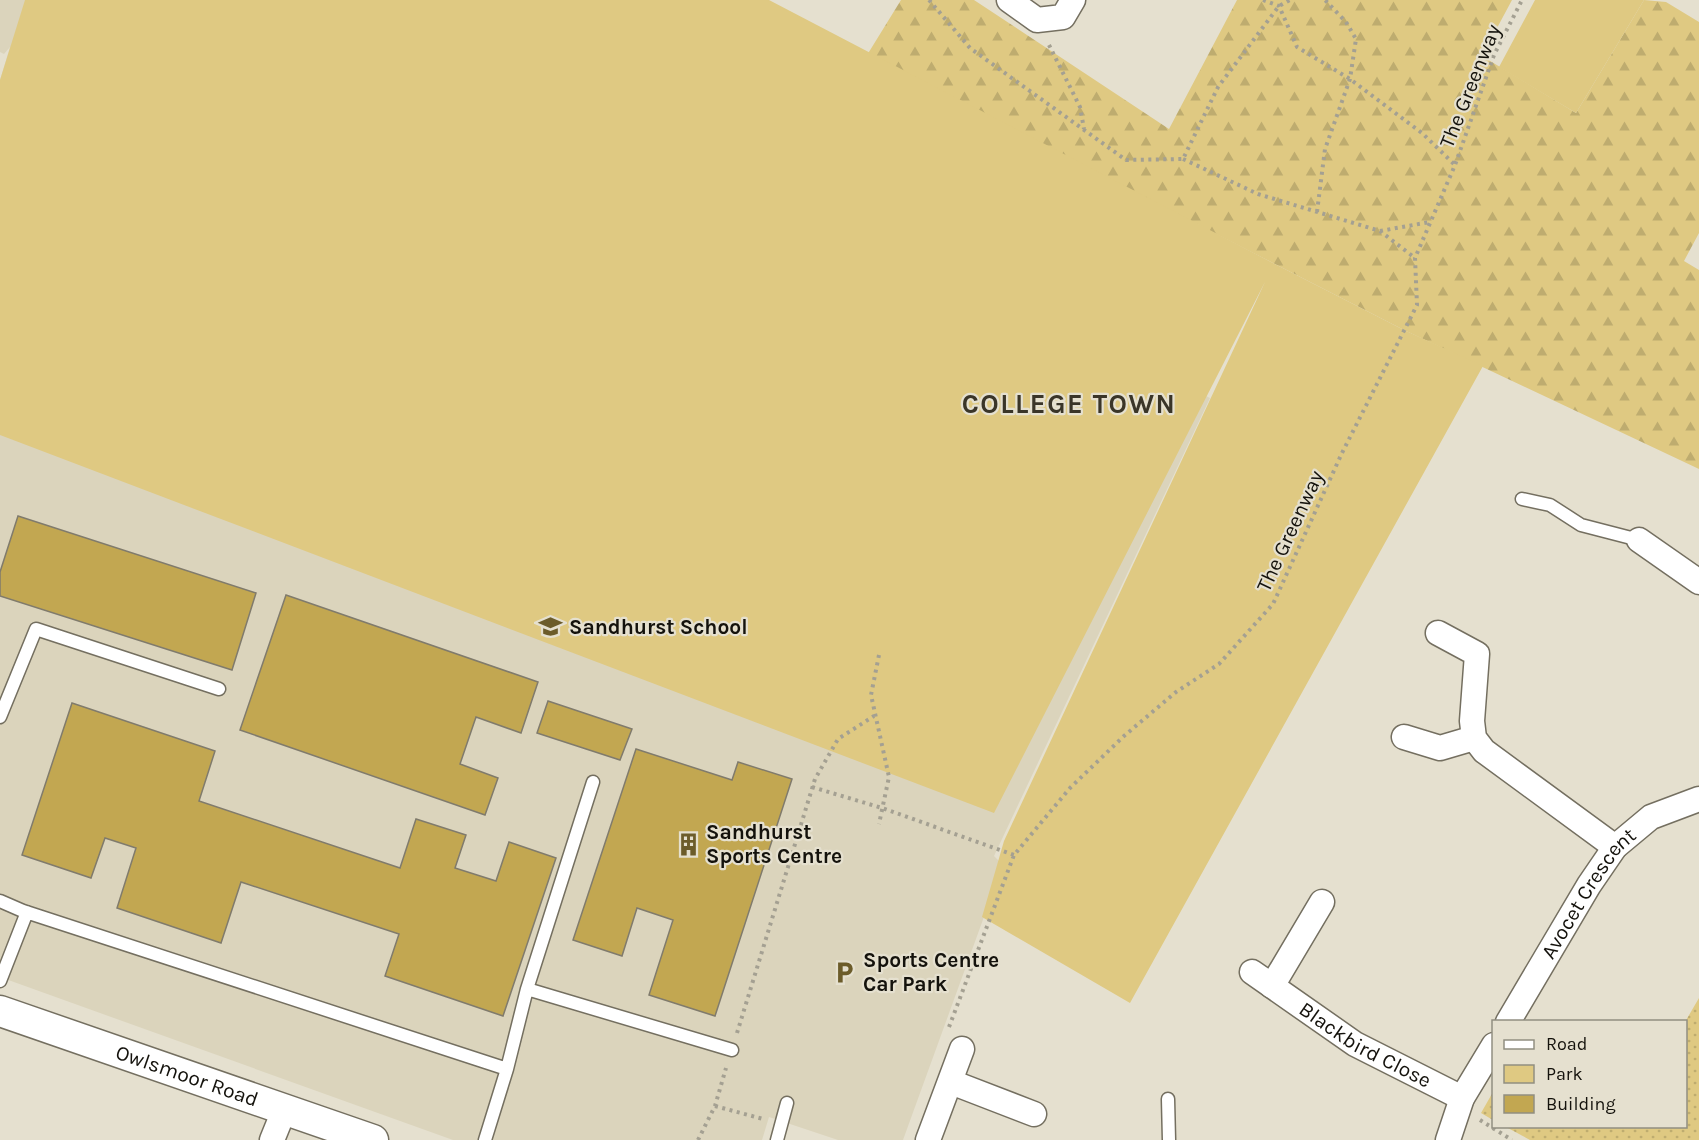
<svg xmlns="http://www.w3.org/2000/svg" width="1699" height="1140" font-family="Karla,sans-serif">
	<defs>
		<pattern id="grass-dots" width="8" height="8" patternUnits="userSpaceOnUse" patternTransform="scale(1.5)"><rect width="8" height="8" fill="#dfc982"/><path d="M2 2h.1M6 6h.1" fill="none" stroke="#beac6f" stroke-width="1.8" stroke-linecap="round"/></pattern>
		<pattern id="forest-firs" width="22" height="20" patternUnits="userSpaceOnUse" patternTransform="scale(1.5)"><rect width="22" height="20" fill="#dfc982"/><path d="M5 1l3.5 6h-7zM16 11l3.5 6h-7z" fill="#beac6f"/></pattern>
	</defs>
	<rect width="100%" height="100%" fill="#e5e0cf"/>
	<!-- built -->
	<path fill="#dbd4bc" d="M0,0H753L1171,379L1210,398L994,856L1001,863V870L903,1140H838L769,1117L762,1140H453L0,977V80L10,47L4,54L0,52Z"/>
	<!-- grass -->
	<path fill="url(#grass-dots)" d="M1699,998V1140H1530L1506,1127L1686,1126L1685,1022Z
		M1493,1092L1494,1120H1493L1481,1113Z"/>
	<!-- forest -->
	<path fill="url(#forest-firs)" d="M901,0H974L1169,129L1237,0H1512L1482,56L1576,113L1644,0L1666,2L1699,22V233L1684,261L1699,270V469L1404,330L1136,193L864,60Z"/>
	<!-- park -->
	<path fill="#dfc982" d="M25,0H769L1273,263L1404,330L1483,366L1130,1003L982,917L1004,841L1265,282L994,813L0,435V80Z
		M1535,0H1644L1576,113L1499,67Z"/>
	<!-- building -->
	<path fill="#c2a751" stroke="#807b6c" stroke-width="1.5" d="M18,516L256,593L232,670L0,596V572Z
		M286,595L538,682L521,733L476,717L460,764L498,778L485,815L240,730Z
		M548,701L632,729L620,760L537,733Z
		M72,703L215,751L199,801L400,868L416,819L466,835L455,868L496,881L509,842L556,858L503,1016L385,976L399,934L241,882L221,943L117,908L136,848L105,838L91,878L22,855Z
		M636,749L732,780L738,762L792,779L715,1016L649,995L673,920L637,908L622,956L573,940Z"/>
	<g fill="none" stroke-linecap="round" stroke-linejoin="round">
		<defs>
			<path id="service" d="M1522,499L1550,505L1581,525L1639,540
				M0,717L36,629L219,689
				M0,901L23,911L507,1069
				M0,981L27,912
				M527,989L732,1050
				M1168,1099L1169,1140
				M485,1140L507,1069L527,989L593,782
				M777,1140L787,1103"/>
			<g id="minor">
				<path d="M1009,0L1037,20L1063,17L1073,0"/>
				<path d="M1639,540L1699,582"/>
				<path d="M1438,633L1477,654L1472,721L1474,738L1484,751L1615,847"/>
				<path d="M1404,737L1440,748L1474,738"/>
				<path id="s1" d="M1252,972L1355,1044L1462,1098"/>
				<path d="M1272,986L1322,902"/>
				<path id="s2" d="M1508,1022L1589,885L1615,847L1651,817L1699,799"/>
				<path d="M951,1082L1034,1114"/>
				<path d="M272,1140L285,1108"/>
				<path d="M928,1140L962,1049"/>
				<path d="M1448,1140L1462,1098L1494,1045"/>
			</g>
			<g id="tertiary">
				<path id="s3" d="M0,1011L373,1140"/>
			</g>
		</defs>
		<!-- service casing -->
		<use href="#service" stroke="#746f60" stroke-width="15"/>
		<!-- minor casing -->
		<use href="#minor" stroke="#746f60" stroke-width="27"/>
		<!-- tertiary casing -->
		<use href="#tertiary" stroke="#746f60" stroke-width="33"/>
		<!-- path -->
		<path stroke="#a4a092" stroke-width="4" stroke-dasharray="3 4.5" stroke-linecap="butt" d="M929,0L970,48L1126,160L1183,159L1218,87L1279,6L1290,0
			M1263,0L1279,6L1297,47L1350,79L1422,133L1455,165
			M1049,45L1080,107L1084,129
			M1183,159L1258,194L1380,231L1415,258
			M1317,212L1325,149L1350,79L1356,39L1346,22L1325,0
			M1380,231L1430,222
			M879,655L871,695L889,777L879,824
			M812,787L882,808L1014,855
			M949,1027L1014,855L1070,788L1124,736L1176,692L1219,664L1273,604L1342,453L1417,305L1415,258L1455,165L1494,55L1522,0
			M737,1033L815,779L838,739L874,716
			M715,1106L763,1119
			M1480,1120L1512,1140
			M698,1140L715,1106L726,1068"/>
		<!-- service -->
		<use href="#service" stroke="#fff" stroke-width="12"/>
		<!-- minor -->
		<use href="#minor" stroke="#fff" stroke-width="24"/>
		<!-- tertiary -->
		<use href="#tertiary" stroke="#fff" stroke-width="30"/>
	</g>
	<!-- icons -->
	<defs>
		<symbol id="school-bare" viewBox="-9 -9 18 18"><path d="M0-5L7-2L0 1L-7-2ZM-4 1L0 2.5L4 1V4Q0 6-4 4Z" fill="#6c5c2a" stroke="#e5e0cf" stroke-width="2.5" paint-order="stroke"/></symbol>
		<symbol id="building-bare" viewBox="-9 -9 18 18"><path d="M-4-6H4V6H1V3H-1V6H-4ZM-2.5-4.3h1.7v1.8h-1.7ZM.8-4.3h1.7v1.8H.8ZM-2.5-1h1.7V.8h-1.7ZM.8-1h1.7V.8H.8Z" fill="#6c5c2a" stroke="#e5e0cf" stroke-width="2.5" paint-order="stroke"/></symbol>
		<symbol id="parking-bare" viewBox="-9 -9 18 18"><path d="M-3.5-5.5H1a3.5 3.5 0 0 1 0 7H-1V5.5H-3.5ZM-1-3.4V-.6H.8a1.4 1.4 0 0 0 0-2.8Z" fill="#6c5c2a" stroke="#e5e0cf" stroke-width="2.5" paint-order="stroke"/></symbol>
	</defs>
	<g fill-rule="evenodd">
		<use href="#school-bare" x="534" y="610" width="33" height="33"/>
		<use href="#building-bare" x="672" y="828" width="33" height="33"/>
		<use href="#parking-bare" x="828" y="956" width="33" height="33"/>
	</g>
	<g text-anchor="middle" stroke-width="4.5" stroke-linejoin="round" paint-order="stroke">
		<!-- street labels -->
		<g font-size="21" fill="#14120c" stroke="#e5e0cf">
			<text transform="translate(1470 86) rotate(-68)" y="7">The Greenway</text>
			<text transform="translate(1290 531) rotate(-65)" y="7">The Greenway</text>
			<text dy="7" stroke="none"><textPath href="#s2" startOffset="152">Avocet Crescent</textPath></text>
			<text dy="7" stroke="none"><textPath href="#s1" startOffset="135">Blackbird Close</textPath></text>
			<text dy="7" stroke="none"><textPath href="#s3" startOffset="198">Owlsmoor Road</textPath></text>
		</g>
		<!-- poi labels -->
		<g font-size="21" font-weight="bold" fill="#14120c" stroke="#e5e0cf" text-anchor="start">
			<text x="569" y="634">Sandhurst School</text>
			<text x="706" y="839">Sandhurst<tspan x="706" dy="24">Sports Centre</tspan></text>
			<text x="863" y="967">Sports Centre<tspan x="863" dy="24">Car Park</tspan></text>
		</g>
		<!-- district labels -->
		<g font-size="27" font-weight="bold" letter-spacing="1.5" fill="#3a3528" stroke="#e5e0cf">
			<text x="1069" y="413">COLLEGE TOWN</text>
		</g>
	</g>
	<!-- legend -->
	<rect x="1492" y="1020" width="195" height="108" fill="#e5e0cf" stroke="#918e81" stroke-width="1.5"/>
	<rect x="1504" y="1040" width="30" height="9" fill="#ffffff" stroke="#918e81" stroke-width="1.5"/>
	<text x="1546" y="1050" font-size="18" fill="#14120c">Road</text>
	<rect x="1504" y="1065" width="30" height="18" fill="#dfc982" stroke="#918e81" stroke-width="1.5"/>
	<text x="1546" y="1080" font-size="18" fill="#14120c">Park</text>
	<rect x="1504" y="1095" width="30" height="18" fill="#c2a751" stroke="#918e81" stroke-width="1.5"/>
	<text x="1546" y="1110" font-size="18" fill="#14120c">Building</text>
</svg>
